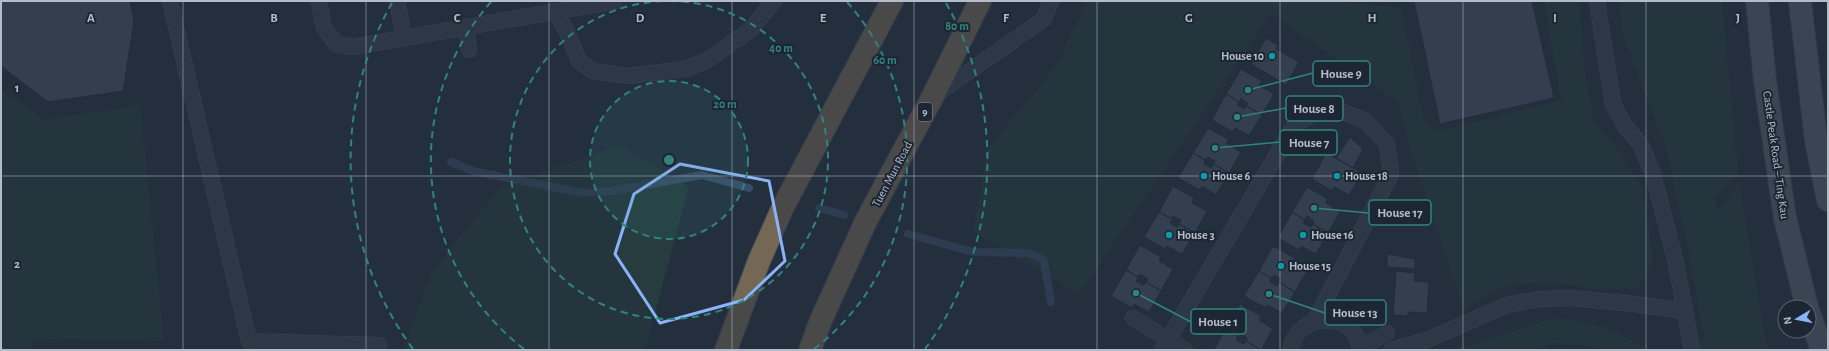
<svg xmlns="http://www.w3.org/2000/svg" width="1829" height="351" font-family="'Alegreya Sans',sans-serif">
	<rect width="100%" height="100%" fill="#242f3e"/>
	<!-- green -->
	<path fill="#263c3f" d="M1086,1H1332L1401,8L1424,121L1437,132L1561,100L1545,5L1546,1H1579L1585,72L1594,123L1616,147L1639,183L1647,216L1653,263L1637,288L1599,290L1552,282L1502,286L1464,310L1412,154L1399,103L1271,13L1079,294L973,232L987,149L1057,65Z
		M1620,1H1722L1738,173L1715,198L1717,213L1739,183L1767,350H1697L1704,336L1686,240L1666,148L1621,31Z
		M1,89L44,120L140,105L164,341L32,339L30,350H1Z
		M621,145L689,187L645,350H403L432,271L501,187Z
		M1554,318C1588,321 1619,329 1646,350H1604L1598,347L1554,343L1531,350H1454Z"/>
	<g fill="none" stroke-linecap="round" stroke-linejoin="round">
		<!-- stream -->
		<path stroke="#394c67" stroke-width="8" d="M451,162L473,171L582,193L611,191L702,175L749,188
			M819,208L844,215
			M908,234L973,252L1027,253L1039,257L1044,262L1051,302"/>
	</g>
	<!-- building -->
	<path fill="#455162" stroke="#1f2835" d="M1,1H130L134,22L123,91L48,102L1,66Z
		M1414,1H1532L1554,98L1440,124Z
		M1266,38L1278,45L1276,49L1299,62L1286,85L1251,64Z
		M1241,69L1262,81L1259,85L1274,94L1262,115L1246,106L1248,103L1241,98L1239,102L1226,94Z
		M1226,94L1239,102L1237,105L1244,109L1246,106L1262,115L1249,136L1235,128L1233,132L1212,120Z
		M1208,128L1229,140L1226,143L1241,152L1229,173L1213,164L1215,161L1208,157L1205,160L1193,153Z
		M1350,137L1363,149L1353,168L1336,158Z
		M1193,153L1205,160L1204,164L1211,168L1213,164L1229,173L1216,195L1202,186L1200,190L1178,178Z
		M1326,153L1362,173L1349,195L1334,187L1332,191L1312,179Z
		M1173,186L1194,198L1192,203L1207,211L1195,233L1179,224L1181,220L1173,216L1172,219L1159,212Z
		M1307,187L1328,199L1326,203L1340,212L1328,233L1313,224L1314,221L1307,216L1305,220L1292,212Z
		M1159,212L1172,219L1170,223L1177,227L1179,224L1195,233L1182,254L1167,246L1165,249L1144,237Z
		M1292,212L1305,220L1303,223L1311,227L1313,224L1328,233L1316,254L1301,246L1299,250L1278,238Z
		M1140,245L1161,257L1159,261L1173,269L1161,291L1146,282L1148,279L1140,274L1138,277L1126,270Z
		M1273,246L1295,258L1292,262L1307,271L1295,292L1279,282L1281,279L1274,275L1271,278L1259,271Z
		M1387,254L1415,259V269L1387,267Z
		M1126,270L1138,277L1136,281L1144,285L1146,282L1161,291L1149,312L1134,304L1132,308L1111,296Z
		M1259,271L1271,278L1270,282L1277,286L1279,282L1295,292L1282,313L1268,305L1266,308L1244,296Z
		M1396,271L1415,273L1414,281L1429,282L1427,313L1408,312V316L1393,315Z
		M1240,304L1261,316L1259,320L1273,329L1261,350L1246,341L1247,338L1240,333L1238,337L1225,329Z
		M1225,329L1238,337L1236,340L1244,344L1246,341L1261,350H1214Z"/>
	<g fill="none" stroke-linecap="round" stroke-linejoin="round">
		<defs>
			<path id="service" d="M170,1L249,341L379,345
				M319,1L324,28L336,44L353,47L615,1
				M397,1L404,37
				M1597,1L1613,104L1625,126L1641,145L1653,174L1676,263L1692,350
				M555,12L567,32L579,61L593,71L628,76L685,69L706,61L750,30L774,1
				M466,27L469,50
				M935,95L1044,19L1051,1
				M1133,318L1185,350
				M1360,347L1387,333
				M1162,350L1295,124L1313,114L1335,109L1364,120L1387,144L1391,174L1314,322
				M1291,350C1295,311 1358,310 1360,350
				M1391,350L1427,340L1507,305L1539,299L1571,298L1634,304L1685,311"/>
			<path id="primary" d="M1757,1L1765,81L1785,218L1807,307
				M1800,1L1816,140L1828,200
				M1809,313L1822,350"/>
			<path id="motorway" d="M726,350L759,261L783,207L892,1
				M810,350L821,320L866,221L933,96L980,1"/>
		</defs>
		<!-- service casing -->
		<use href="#service" stroke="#565f6c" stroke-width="16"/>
		<!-- primary casing -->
		<use href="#primary" stroke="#414a57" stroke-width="24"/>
		<!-- motorway casing -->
		<use href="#motorway" stroke="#434c59" stroke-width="24"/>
		<!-- service -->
		<use href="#service" stroke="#38414e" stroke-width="15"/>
		<!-- primary -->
		<use href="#primary" stroke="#56606e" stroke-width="22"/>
		<!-- motorway -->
		<use href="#motorway" stroke="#746855" stroke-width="22"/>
	</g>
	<!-- marked area -->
	<path d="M0 0H1829V351H0ZM680,164L769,181L785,261L744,300L660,323L615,254L634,194Z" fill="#242f3e" fill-opacity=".55" fill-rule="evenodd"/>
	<path fill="none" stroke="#8ab4f8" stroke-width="3" stroke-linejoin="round" d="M680,164L769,181L785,261L744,300L660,323L615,254L634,194Z"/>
	<!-- grid -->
	<path fill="none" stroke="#b4bcc9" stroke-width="1" stroke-opacity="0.55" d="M183,1V350M366,1V350M549,1V350M732,1V350M914,1V350M1097,1V350M1280,1V350M1463,1V350M1646,1V350M1,176H1828"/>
	<!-- distance rings -->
	<circle cx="669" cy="160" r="79" fill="#308480" fill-opacity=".12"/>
	<g fill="none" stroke="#308480" stroke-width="2" stroke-dasharray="7 5">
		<circle cx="669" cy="160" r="79"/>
		<path d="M670 1A159 159 0 1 1 668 1"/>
		<path d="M524 349A238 238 0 0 1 491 2M847 2A238 238 0 0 1 814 349"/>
		<path d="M413 349A318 318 0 0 1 392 3M946 3A318 318 0 0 1 925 349"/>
	</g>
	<!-- markers -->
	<g fill="#0f9aa8" stroke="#1d2633" stroke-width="1.5">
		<circle cx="1272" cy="56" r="4"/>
		<circle cx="1204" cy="176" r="4"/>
		<circle cx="1337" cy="176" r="4"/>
		<circle cx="1169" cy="235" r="4"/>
		<circle cx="1303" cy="235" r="4"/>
		<circle cx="1281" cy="266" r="4"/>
	</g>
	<g text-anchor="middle" stroke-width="4" stroke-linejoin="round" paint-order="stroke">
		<!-- shield labels -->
		<rect fill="#1d2633" stroke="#878f9c" stroke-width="1" x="918" y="103" width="14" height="18" rx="3"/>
		<g font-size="11" font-weight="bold" fill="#b4bcc9">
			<text x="925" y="116">9</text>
		</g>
		<!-- poi labels -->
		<g font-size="12" font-weight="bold" fill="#b4bcc9" stroke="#1d2633" text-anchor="start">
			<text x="1264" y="60" text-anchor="end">House 10</text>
			<text x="1212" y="180">House 6</text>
			<text x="1345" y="180">House 18</text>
			<text x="1177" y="239">House 3</text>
			<text x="1311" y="239">House 16</text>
			<text x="1289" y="270">House 15</text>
		</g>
		<!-- street labels -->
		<g font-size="12" fill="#b4bcc9" stroke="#1d2633">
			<text transform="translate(1776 155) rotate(82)" y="4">Castle Peak Road – Ting Kau</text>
			<text transform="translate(892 174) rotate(-62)" y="4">Tuen Mun Road</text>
		</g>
	</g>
	<g font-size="13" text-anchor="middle" font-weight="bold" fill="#b4bcc9" stroke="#1d2633" stroke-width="4" stroke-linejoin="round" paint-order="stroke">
		<text x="91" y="22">A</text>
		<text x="274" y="22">B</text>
		<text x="457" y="22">C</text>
		<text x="640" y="22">D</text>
		<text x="823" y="22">E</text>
		<text x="1006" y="22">F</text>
		<text x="1189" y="22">G</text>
		<text x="1372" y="22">H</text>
		<text x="1555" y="22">I</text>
		<text x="1738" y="22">J</text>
		<text x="17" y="92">1</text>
		<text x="17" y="268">2</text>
	</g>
	<circle cx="669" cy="160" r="6" fill="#308480" stroke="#1d2633" stroke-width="2"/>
	<g font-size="12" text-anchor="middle" font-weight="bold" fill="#308480" stroke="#1d2633" stroke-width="4" stroke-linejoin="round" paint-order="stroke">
		<text x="957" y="30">80 m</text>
		<text x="781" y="52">40 m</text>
		<text x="885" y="64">60 m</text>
		<text x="725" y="108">20 m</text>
	</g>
	<!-- callouts -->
	<path fill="none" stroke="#308480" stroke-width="1.5" d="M1248 90L1313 73M1237 117L1286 108M1215 148L1280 142M1314 208L1369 213M1269 294L1325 313M1136 293L1191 322"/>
	<g fill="#308480" stroke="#1d2633" stroke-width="1.5">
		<circle cx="1248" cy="90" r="4"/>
		<circle cx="1237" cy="117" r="4"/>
		<circle cx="1215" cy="148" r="4"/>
		<circle cx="1314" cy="208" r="4"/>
		<circle cx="1269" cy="294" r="4"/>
		<circle cx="1136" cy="293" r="4"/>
	</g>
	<g fill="#1d2633" stroke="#308480" stroke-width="1.5">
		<rect x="1313" y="61" width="57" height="25" rx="4"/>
		<rect x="1286" y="96" width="57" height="25" rx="4"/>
		<rect x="1280" y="130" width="57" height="25" rx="4"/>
		<rect x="1369" y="200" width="62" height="25" rx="4"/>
		<rect x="1325" y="300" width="61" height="25" rx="4"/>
		<rect x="1191" y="309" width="55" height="25" rx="4"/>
	</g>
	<g font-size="13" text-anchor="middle" font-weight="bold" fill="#b4bcc9">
		<text x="1341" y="78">House 9</text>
		<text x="1314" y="113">House 8</text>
		<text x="1309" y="147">House 7</text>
		<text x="1400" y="217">House 17</text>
		<text x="1355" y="317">House 13</text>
		<text x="1218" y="326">House 1</text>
	</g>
	<!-- border -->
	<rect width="1829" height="351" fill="none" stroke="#b4bcc9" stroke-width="4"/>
	<!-- north arrow -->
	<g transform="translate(1797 319) rotate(260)"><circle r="19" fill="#1d2633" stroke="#59626f"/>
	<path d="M0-3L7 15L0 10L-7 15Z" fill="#8ab4f8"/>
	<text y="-6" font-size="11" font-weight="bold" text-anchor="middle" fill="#b4bcc9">N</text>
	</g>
</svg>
